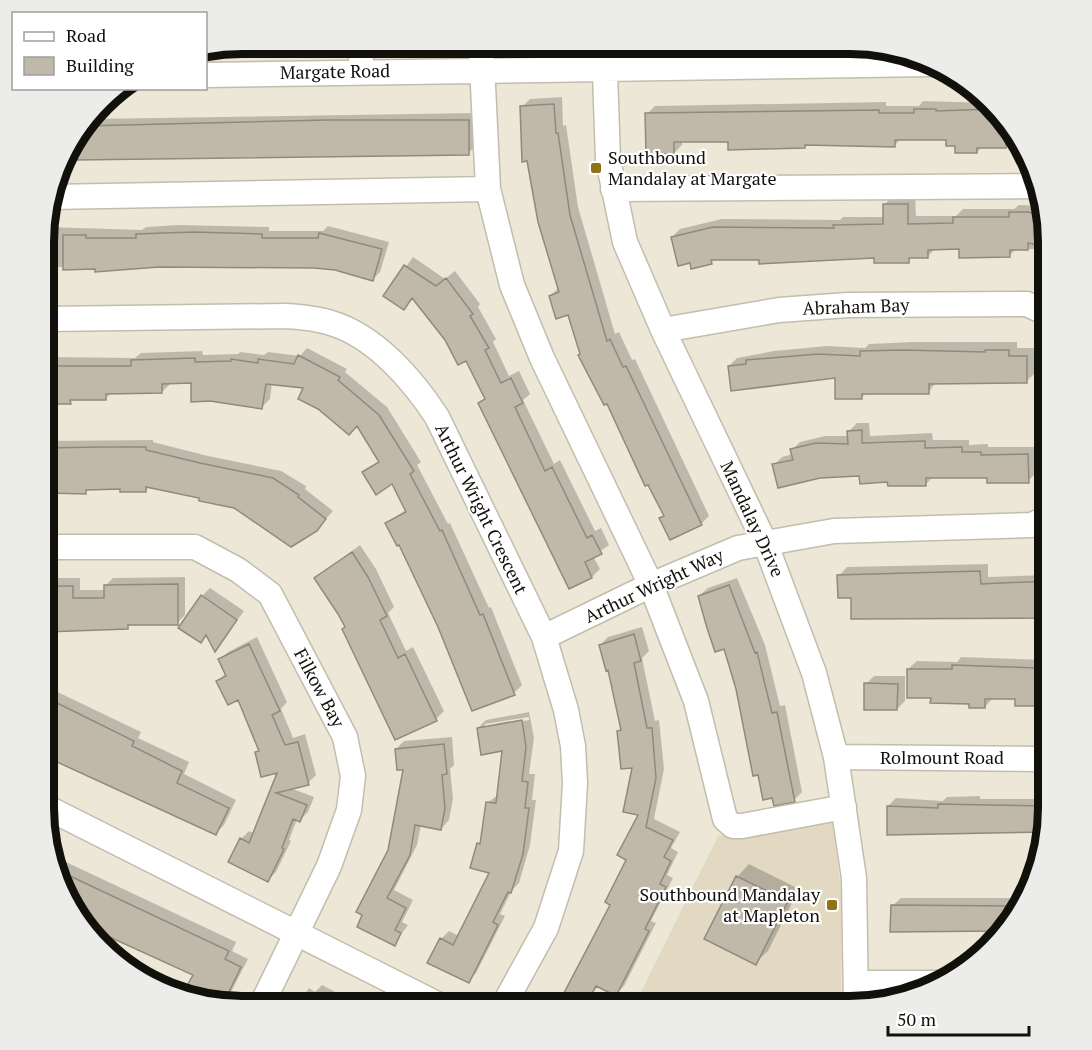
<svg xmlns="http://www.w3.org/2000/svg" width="1092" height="1050" font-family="'PT Serif',serif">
	<rect width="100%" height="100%" fill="#ede7d7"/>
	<!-- built -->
	<path fill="#e3d9c3" d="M832,815L841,893V1006H634L718,836Z"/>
	<!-- shadow -->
	<path fill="#0003" fill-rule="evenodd" d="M562,97L563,126L566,125L578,207L615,334L619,332L632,360L635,359L709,516L701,524L661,518L665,515L581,353L569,314L550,296L559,287L522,107L530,99Z
		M923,101L987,103L1007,121L1018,140L1011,141L1005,147H982L977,152L948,138L901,139L895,145L807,143L804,147L729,141H682V145L674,153L647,114L655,106L886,102V106H919Z
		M476,113L477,145L468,153L65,155L70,143L90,119Z
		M915,196L916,216H956L963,209H1014L1019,205L1043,206L1048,249H1016L1010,255L961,248H936L928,256H913L908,261L876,257L715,258L711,263L691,261L672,237L680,229L722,219L840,220L843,217H884V205L892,197Z
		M179,225L269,227V231H323L328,226L389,242L380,272L372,280L335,269L314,266L47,267V227L142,230L146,227Z
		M413,257L445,279L455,271L480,304L478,307L496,339L493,342L509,376L519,371L530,394L523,400L554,464L560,460L595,531L601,528L609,545L593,556L600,569L592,577L480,403L485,398L467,359L446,340L414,298L404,308L385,296Z
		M913,342H1017V348H1034V374L1026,382H936L928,393H866L862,397L837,376L729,366L737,358L774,351L827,346L865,348L869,344Z
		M307,348L347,369L345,372L387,407L421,462L417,465L448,524L450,523L489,608L491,607L522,685L514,693L439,627L399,543L387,523L407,509L393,482L364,473L380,460L358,425L306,387L272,383L270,399L262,407L210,400L192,382L170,384L162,392L111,393L105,399H73L70,402L46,403V357L135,358L141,353L202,351L203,355L238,354L240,352L264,355L268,352L300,356Z
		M857,423H869L870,436L932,433L933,440H969V445L988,444V447H1036V473L1028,481L988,476L933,477L925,485L774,465L782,457L793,454L792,450L800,442L825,436H849V431Z
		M153,440V442L208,456L281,471L306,486L305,489L333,511L316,530L201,497L150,486L146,490L90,488L85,493H46V441Z
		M360,545L376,569L394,607L388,613L406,651L413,647L444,711L436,719L346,626L316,578Z
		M988,564V577L1048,575V617L853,618V596L839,576L847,567Z
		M185,577V615L177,623H132L127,627L45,630V578H80V590H105V586L113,578Z
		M737,578L765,645L780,706L785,705L802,792L794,800L737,688L725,647L699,596L708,588Z
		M210,588L244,611L215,650L208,634L200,641L202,596Z
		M642,627L649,651L642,658L655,721L659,720L664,769L654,819L680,832L671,848L678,852L667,875L673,878L651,921L656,923L624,986L616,994L598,986L586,1003L640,813L634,766L619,731L622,728L609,668L600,645L608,637Z
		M257,637L287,702L281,709L293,738L305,734L316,775L308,783L290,788L314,797L308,812L300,820L297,819L289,840L291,841L276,872L268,880L241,839L249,831L255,834L280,771L257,753L260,749L239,698L218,681L226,673L220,660L228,652Z
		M961,657L1046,660L1048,707L1016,704V697L993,698L985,707L932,697L908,669L917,661L957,662Z
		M874,676H905V701L897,709L866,684Z
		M45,686L141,732L138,738L189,762L184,774L236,800L224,825L216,833L44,754Z
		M529,712L534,738L529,774H535L532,800H536L530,845L519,883L512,890L500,914L505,916L476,973L468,981L441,939L449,931L459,936L491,872L479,844L482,841L487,803L498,795L503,749L478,728L486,720ZM529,717V720L485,728V724Z
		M452,737L454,765L450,769L453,799L449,820L441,829L421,825L417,845L394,890L413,900L402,922L408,925L394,944L359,926L389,851L405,768L396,749L404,741Z
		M980,796V799H1048L1045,832L889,834L888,806L896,798L943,801L947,797Z
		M51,855L236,942L232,951L248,959L231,992L223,1000L195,974L81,922L54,872Z
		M749,864L799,889L768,951L755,963L737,877Z
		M901,898H1019V903H1022L1000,930H892V906Z
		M322,985L362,1006H296L309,988L315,992Z
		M679,992L708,1006H665Z"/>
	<!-- building -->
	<path fill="#c0b9aa" stroke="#908a7c" stroke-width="1.5" d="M554,104L556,133H558L570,215L607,341L610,339L623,367L626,366L702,525L670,540L659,518L664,516L648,485L645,486L607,404L604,405L578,355L580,354L568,315L556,319L549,296L559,292L538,222L527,161L522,162L520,106Z
		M914,109H936V111L994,109L1007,121L1013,133H1006V148H977V153H955V146H946V140H895V147L805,145V148L766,149L728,150V142H674V154H646L645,113L879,110V113H914Z
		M327,120H469V155L74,160V139L84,126Z
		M883,204H908V224L953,223V217H1009V212H1028L1046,217L1048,247L1028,243V250H1010V257L959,258V249L928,250V258H909V263H874V258L759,264V260H711L712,264L691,269L690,263L678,266L671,237L713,227L834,228L833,225L883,224Z
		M193,232L262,234V238H318L319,233L382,249L373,281L335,270L314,268L159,267L95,272V269L63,270V235H86V238H136V234Z
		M404,265L436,286L446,278L473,314L470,316L489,348L485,350L501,383L511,378L519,395L523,403L515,407L545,471L552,467L587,538L592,535L602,554L585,562L592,578L569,589L478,403L485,399L466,361L458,365L445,340L412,298L404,310L383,296Z
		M904,350L985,352V350H1009V356H1027V383L929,384V394H862V399H835V378L731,391L728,366L746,364V360L818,354L860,356V351Z
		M298,355L340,377L338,380L379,415L414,471L410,474L440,531L442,530L480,615L483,614L515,695L472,711L438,627L399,545L397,546L385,523L406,512L392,484L376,495L362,472L379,462L357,426L349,435L318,409L298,399L303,388L266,384L262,409L210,401L191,402V383L162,384V393L106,394V400H70L71,404H46V366H131V360L195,358V362L231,361V359L258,363V359L294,364Z
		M862,430V443L925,441V448L962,447V452H981V455L1028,454L1029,483H987V478H926V486H888L887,482L860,484L859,476L820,478L778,488L772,464L793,460L790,449L816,443L848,444L847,431Z
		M100,447H146V450L200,463L273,478L299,495L298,497L326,519L317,531L291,547L234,508L199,501V498L146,487V492H120V489L86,490V494L46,493V448Z
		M352,552L368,577L387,616L380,620L398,658L405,654L437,721L395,740L342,629L345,627L338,614L314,578Z
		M980,571L981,584L1048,581V618L851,619V598H838L837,575Z
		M178,584V625H128V629L45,632V586H73V598H104V585Z
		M729,585L755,653L757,652L772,713L777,712L795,802L774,806L772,798L763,800L758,775L753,776L736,689L724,649L715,652L707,628L698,596Z
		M201,595L237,620L215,652L206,635L201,643L178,628Z
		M634,634L641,661L634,663L647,728H652L656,778L646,827L673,840L664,857L671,861L660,884L666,887L645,929L649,931L616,996L596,986L586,1004L564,993L610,905L605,902L626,860L617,855L638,815L623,812L632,768L621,769L617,731L621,730L608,670L606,671L599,645Z
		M249,644L280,711L272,715L285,745L298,742L309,785L276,793L307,805L300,822L293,819L282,848L284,849L268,882L228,862L240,838L249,843L277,773L261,777L255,752L259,751L238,700L228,705L216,681L226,676L218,659Z
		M952,665L1038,668V682H1048V706H1015V699H985V708H969V704L930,703L931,698H907V669H952Z
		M864,683L898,684L897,710H864Z
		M45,697L134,741L132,746L182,771L177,783L229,808L216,835L44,756Z
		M522,720L526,747L522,781L528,782L525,808H529L523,854L511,893L508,892L493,922L498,925L469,983L427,963L440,938L453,945L489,873L470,868L477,843L480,844L486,802L496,803L502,751L481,755L477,728Z
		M444,744L447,774L442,775L445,808L441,830L415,825L410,855L387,898L406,908L395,930L401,933L395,946L357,927L362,915L356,912L388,850L403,770H397L395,749Z
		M938,804L1048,806V820L1045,832L887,835V806L938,808Z
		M53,868L229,951L225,959L241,967L224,1002L188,984L193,975L83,925Z
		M736,876L788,901L756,965L704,939Z
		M891,905L1011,906V916L999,931L890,932Z"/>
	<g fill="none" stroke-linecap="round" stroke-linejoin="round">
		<defs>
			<path id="minor" d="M361,44V71
				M481,44L488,189L512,285L542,358L651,585L696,701L725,819L733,826H742L844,807
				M604,44L608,160L625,242L663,330L766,545L814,673L836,757L854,878L856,1006
				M206,75L932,64
				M613,189L1039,186
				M50,197L488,189
				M47,319L285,316C300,317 316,318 331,323C375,336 413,380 437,417L544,637L566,710L573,746L575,783L571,851L546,928L503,1006
				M663,330L779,310L848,305L1027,304L1048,314
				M45,547H195L238,570L270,594L345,737L353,776L349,810L329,866L261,1006
				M544,637L651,585L738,548L834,531L1032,525L1048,517
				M836,757L1048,759
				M44,806L441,1006
				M856,983H940"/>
		</defs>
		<!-- minor casing -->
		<use href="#minor" stroke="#c3bdae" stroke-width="27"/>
		<!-- minor -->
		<use href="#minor" stroke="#fff" stroke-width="24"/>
	</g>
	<!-- markers -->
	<g fill="#927117" stroke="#fff" stroke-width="2">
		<rect x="590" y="162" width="12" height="12" rx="3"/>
		<rect x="826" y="899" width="12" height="12" rx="3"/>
	</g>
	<g text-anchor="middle" stroke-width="4.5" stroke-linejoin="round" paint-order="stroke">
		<!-- street labels -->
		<g font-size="18" fill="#12100b" stroke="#fff">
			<text transform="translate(335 72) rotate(-1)" y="6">Margate Road</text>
			<text transform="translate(856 307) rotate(-2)" y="6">Abraham Bay</text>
			<text transform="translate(481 509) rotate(64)" y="6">Arthur Wright Crescent</text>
			<text transform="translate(752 519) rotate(65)" y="6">Mandalay Drive</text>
			<text transform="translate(654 586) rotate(-25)" y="6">Arthur Wright Way</text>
			<text transform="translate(319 688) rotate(62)" y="6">Filkow Bay</text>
			<text x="942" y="764">Rolmount Road</text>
		</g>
		<!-- poi labels -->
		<g font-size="18" fill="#12100b" stroke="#fff" text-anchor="start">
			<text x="608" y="164">Southbound<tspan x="608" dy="21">Mandalay at Margate</tspan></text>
			<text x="820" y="901" text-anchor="end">Southbound Mandalay<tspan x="820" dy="21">at Mapleton</tspan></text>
		</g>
	</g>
	<!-- crop -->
	<path d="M0 0H1092V1050H0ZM242 54H850A188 188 0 0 1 1038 242V808A188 188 0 0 1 850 996H242A188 188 0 0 1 54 808V242A188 188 0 0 1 242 54Z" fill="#ececeb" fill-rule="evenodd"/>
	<path fill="none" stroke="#12100b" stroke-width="8" d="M242 54H850A188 188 0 0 1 1038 242V808A188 188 0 0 1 850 996H242A188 188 0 0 1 54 808V242A188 188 0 0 1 242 54Z"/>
	<!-- legend -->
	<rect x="12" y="12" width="195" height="78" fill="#ffffff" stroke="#a09f9d" stroke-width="1.5"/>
	<rect x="24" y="32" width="30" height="9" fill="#ffffff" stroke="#a09f9d" stroke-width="1.5"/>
	<text x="66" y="42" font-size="18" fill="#12100b">Road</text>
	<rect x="24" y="57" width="30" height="18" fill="#c0b9aa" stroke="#a09f9d" stroke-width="1.5"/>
	<text x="66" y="72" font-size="18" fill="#12100b">Building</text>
	<!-- scale -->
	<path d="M888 1026v9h141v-9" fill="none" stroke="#12100b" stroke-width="3"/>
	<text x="897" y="1026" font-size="18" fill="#12100b" stroke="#ffffff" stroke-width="4.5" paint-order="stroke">50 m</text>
</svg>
